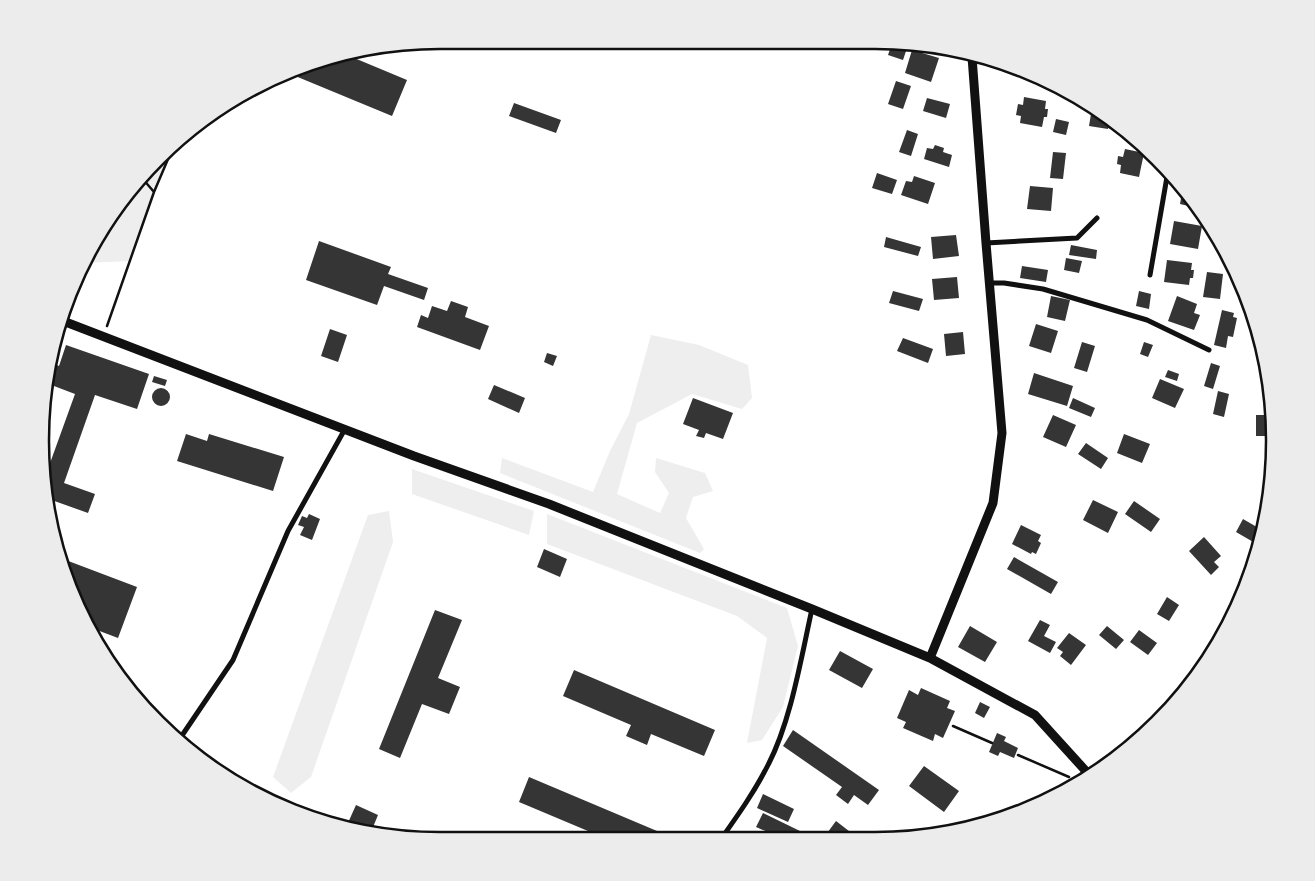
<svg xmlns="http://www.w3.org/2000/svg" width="1315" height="881" font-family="Raleway,sans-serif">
	<rect width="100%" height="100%" fill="#fff"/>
	<!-- green -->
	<path fill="#eee" d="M171,152L154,192L130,261L84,263L123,196Z
		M651,335L699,345L748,365L752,398L742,409L692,394L637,423L617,494L660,513L669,493L655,472L656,458L705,473L713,491L693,497L686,518L704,549L700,553L500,473L502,458L593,492L610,451L629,414Z
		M412,469L534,511L529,535L412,494Z
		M389,511L393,542L311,777L291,793L273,777L368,515Z
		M547,514L787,608L798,646L783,707L762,740L747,743L767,638L737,616L547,544Z"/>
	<!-- building -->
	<path fill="#353535" d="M892,43L907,48L903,60L888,55Z
		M912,50L939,58L931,82L905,73Z
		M347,55L407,80L392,116L288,73L312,61Z
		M896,81L911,86L903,109L888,104Z
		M1024,97L1046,101L1045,109H1048L1047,117H1044L1042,127L1020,123L1021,116L1016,115L1018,104L1023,105Z
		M927,98L950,104L946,118L923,111Z
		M514,103L561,120L556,133L509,116Z
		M1092,108L1109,120L1108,129L1089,126Z
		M1056,119L1069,122L1066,135L1053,132Z
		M907,130L918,134L911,156L899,152Z
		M935,145L944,148L943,152L952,155L949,167L924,159L927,148L933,149Z
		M1125,149L1144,153L1139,177L1120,173L1121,165L1117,164L1118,156L1123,157Z
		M1053,152L1066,153L1063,179L1050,178Z
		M877,173L897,180L892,194L872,188Z
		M914,176L935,183L928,204L901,195L906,181L912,182Z
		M1030,186L1053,188L1051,211L1027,209Z
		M1183,187L1192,197L1197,208L1180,204Z
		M1174,221L1202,226L1198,249L1170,244Z
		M956,235L959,256L933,259L931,237Z
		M886,237L921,247L918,256L884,247Z
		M319,241L391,267L388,274L428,288L424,300L384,286L377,305L306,280Z
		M1071,245L1097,250L1096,259L1069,255Z
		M1066,258L1082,261L1079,273L1064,270Z
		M1167,260L1192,263L1191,270H1194L1193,278H1190L1189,285L1164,282Z
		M1022,266L1048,270L1046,282L1020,278Z
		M1207,272L1223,274L1220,299L1203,297Z
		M957,277L959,298L934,300L932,279Z
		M893,291L923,299L919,311L889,303Z
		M1139,291L1151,294L1149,309L1136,306Z
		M1051,296L1070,300L1065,321L1047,317Z
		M1177,296L1197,304L1194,313L1200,315L1194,330L1168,321Z
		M451,301L468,307L465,317L489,326L480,350L417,327L421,315L428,318L432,306L447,311Z
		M1222,310L1234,313L1233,317L1237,318L1233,337L1228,336L1226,348L1214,345Z
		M1036,324L1058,331L1051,353L1029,346Z
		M330,329L347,335L338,362L321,356Z
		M963,332L965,354L946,356L944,334Z
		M903,338L933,349L928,363L897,351Z
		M1082,342L1095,346L1087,372L1074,368Z
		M1144,342L1153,345L1148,357L1140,354Z
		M66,345L149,374L137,409L95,395L64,483L95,494L88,513L46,498L45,477L75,394L54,386L41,421V414L53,363L59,366Z
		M547,353L557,356L553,366L544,362Z
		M1211,363L1220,366L1213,389L1204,386Z
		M1168,370L1179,374L1177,381L1165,377Z
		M1034,373L1073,386L1067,406L1028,394Z
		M154,376L167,380L165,386L152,382Z
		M1160,379L1184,389L1175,408L1152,398Z
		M494,385L525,398L519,413L488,399Z
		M152 397a9 9 0 1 1 18 0a9 9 0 1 1-18 0Z
		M1218,391L1229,394L1224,417L1213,414Z
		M693,398L733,413L723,439L706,433L704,438L696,436L699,430L683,424Z
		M1073,398L1095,408L1091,417L1069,408Z
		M1053,415L1076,425L1066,447L1043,437Z
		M1256,415H1266V436H1256Z
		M186,434L207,441L209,434L284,457L273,491L177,461Z
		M1124,434L1150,444L1142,463L1117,453Z
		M1086,443L1108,458L1101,469L1078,454Z
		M1093,500L1118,512L1108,533L1083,520Z
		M1134,501L1160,519L1151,532L1125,514Z
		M309,514L320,519L312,540L300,535L304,527L298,525L302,516L307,518Z
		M1243,519L1262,530L1255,543L1236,532Z
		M1021,525L1041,535L1038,541L1041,543L1036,554L1032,552L1031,554L1012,544Z
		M1204,537L1221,556L1214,562L1219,567L1211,575L1189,551Z
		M544,549L567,559L560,577L537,567Z
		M1014,557L1058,582L1051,594L1007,569Z
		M63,559L137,587L118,638L89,627Z
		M1167,597L1179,605L1169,621L1157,614Z
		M435,610L462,620L438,678L460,687L449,714L422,704L400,758L379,749Z
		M1040,620L1050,625L1044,636L1056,642L1050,653L1028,641Z
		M970,626L997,642L985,662L958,647Z
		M1107,626L1124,640L1116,649L1099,635Z
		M1139,630L1157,643L1148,655L1130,642Z
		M1069,633L1086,645L1071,665L1060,656L1063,652L1057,648Z
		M840,651L873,669L862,688L829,670Z
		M574,670L715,730L704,756L651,734L647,745L626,736L631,725L563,696Z
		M921,688L950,701L947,708L955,711L943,738L935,734L933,741L903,728L906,722L897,718L909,690L918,695Z
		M980,702L990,707L984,718L975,713Z
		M793,730L879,790L868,805L854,795L848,804L836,795L842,787L783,746Z
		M997,733L1006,737L1004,741L1018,748L1014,758L1000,752L998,756L989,752Z
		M924,766L959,791L944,812L909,786Z
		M529,777L676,839H607L519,802Z
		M763,794L794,809L788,822L757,808Z
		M356,805L378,815L371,832L347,825Z
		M763,813L800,831L795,840H775L777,836L756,827Z
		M836,821L858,838L856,840H822Z
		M896,830L906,839L888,840Z"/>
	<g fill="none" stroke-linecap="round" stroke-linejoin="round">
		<!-- path -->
		<path stroke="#111" stroke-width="2.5" d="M142,178L154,192
			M107,326L154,192L171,152
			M953,726L992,743
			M1018,755L1069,777"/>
		<!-- minor -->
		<path stroke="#111" stroke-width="5" d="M1110,126L1122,128
			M986,243L1077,238L1097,218
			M1150,275L1168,171
			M989,283H1004L1043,289L1147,320L1209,350
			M179,743L183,734L233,660L288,531L345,429
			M721,839C738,815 755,791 768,765C791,721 801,658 812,609"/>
		<!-- tertiary -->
		<path stroke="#111" stroke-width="9" d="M63,321L414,456L549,504L812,609L930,658L1035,715L1084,769L1089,777
			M930,658L993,503L1002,433L986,243L972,57"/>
	</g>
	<!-- crop -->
	<path d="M0 0H1315V881H0ZM440 49H875A391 391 0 0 1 1266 440V441A391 391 0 0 1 875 832H440A391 391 0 0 1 49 441V440A391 391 0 0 1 440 49Z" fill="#ececec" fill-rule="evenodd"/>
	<path fill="none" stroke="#111" stroke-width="2.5" d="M440 49H875A391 391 0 0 1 1266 440V441A391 391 0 0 1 875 832H440A391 391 0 0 1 49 441V440A391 391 0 0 1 440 49Z"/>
</svg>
